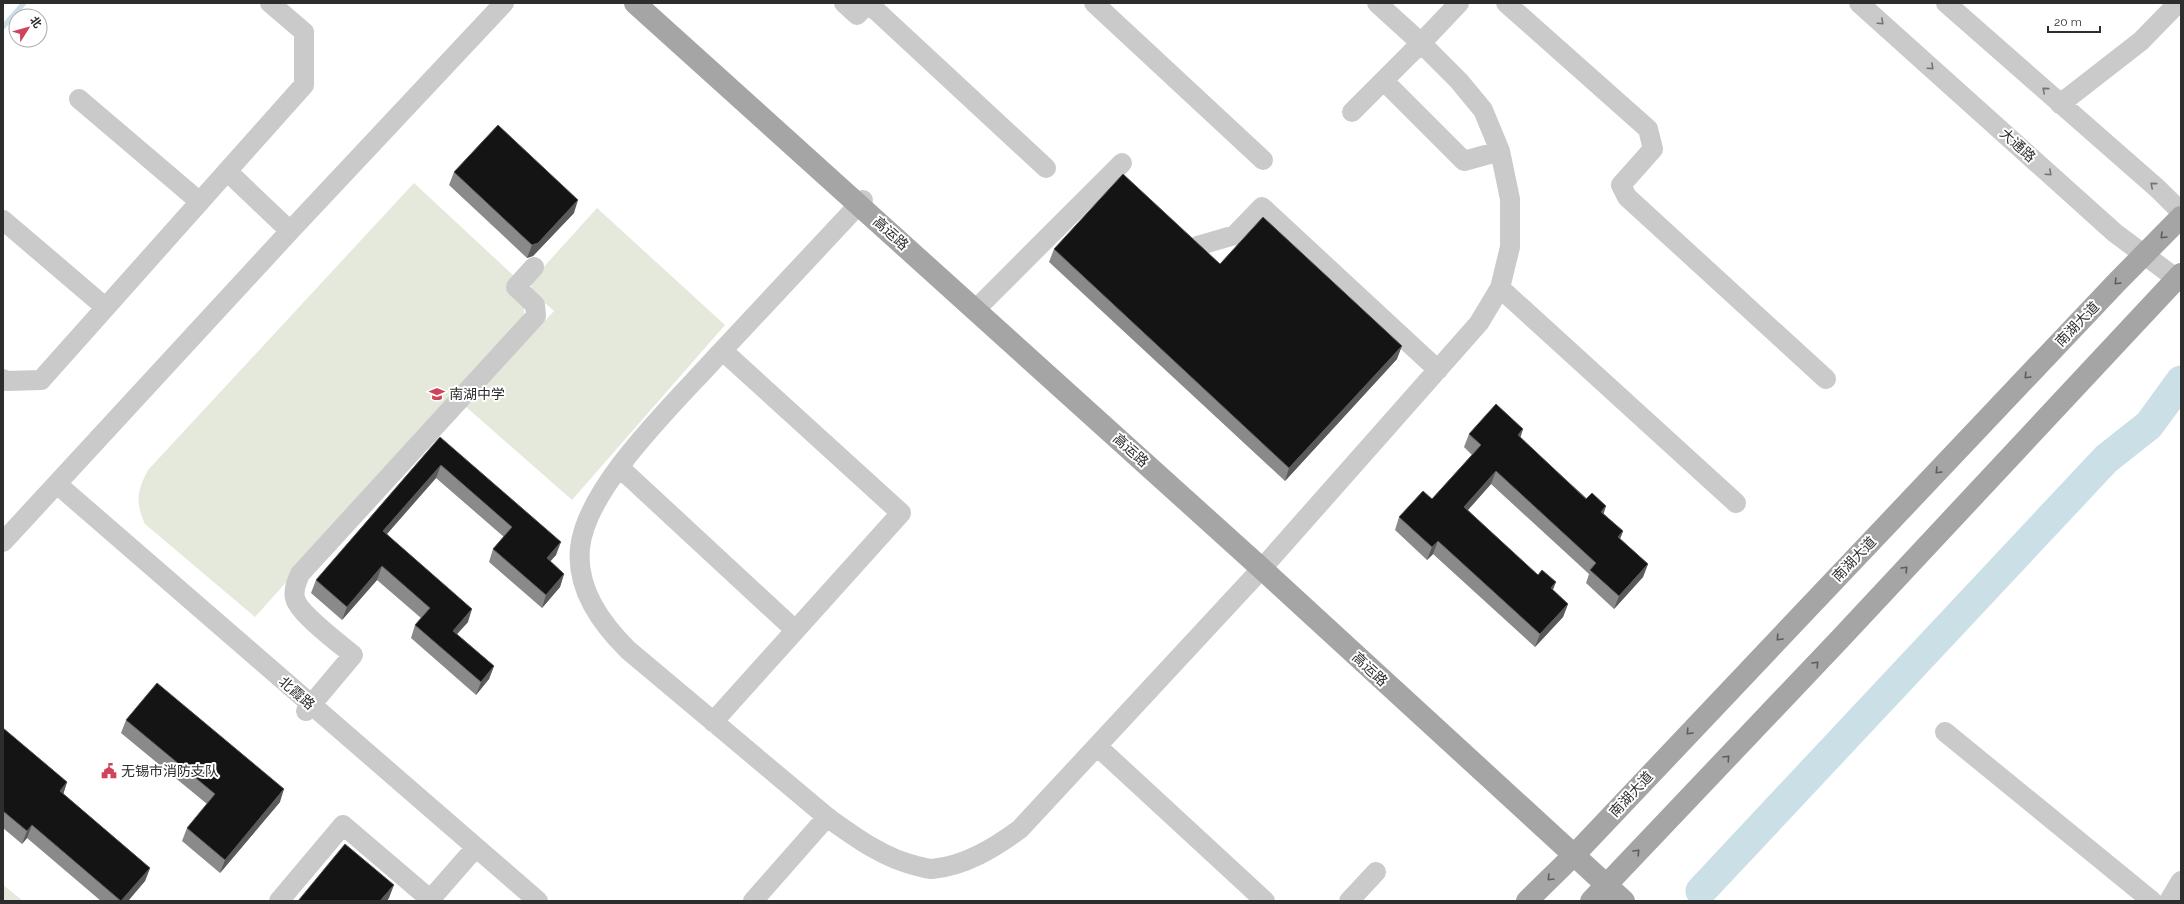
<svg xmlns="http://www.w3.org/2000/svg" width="2184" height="904" font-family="Raleway,'Noto Sans SC',sans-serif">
	<rect width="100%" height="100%" fill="#fff"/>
	<!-- green -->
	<path fill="#e4e9dc" d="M414,183L515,277L524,307V317L255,617L145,524C135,502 137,491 148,470Z
		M597,208L725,325L572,500L465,406L554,311L531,291L532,280Z
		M3,885L23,901H3Z"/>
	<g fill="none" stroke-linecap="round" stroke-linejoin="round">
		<!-- stream -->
		<path stroke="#cbdfe7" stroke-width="5" d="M3,27L24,3"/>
		<!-- river -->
		<path stroke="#cbdfe7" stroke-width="31" d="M1701,891L2106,459L2149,425L2181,381"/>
		<!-- minor -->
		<path stroke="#cacaca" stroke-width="20" d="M844,3L857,15L868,3
			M868,3L1046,168
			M1094,3L1263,160
			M1506,3L1648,129L1653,149L1621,185L1627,197L1826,379
			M1859,3L2115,233L2181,282
			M1946,3L2158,189L2181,212
			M1384,81L1464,161L1500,151
			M79,99L200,202
			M2060,104L2141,41L2178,3
			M1352,112L1421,43L1377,3
			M227,171L290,231
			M3,220L105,307
			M1197,246L1235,235L1262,207L1438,370
			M1500,288L1736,503
			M979,306L1122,163
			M3,379L6,381L41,380L304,85V32L270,3
			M619,467L795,630
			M57,484L538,901
			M3,542L290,231L504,3
			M306,711L353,655C340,644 298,613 295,598C293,590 297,581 300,574L536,316L535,305L516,287L534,267
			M713,722L901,513L723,351
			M1945,732L2152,901
			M1097,746L1265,901
			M827,817L628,650C601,623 576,589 580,548C586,486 678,400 719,354C767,302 815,251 863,200
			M279,901L343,825L431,900
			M429,901L470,854
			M753,901L827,817C855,837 883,858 917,866C922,867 928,869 932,869C965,866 994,848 1020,829L1265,565L1479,323L1500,288L1510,247V199L1500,151L1483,110L1459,81L1421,43L1459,3
			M1349,901L1376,872
			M2169,901L2181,881"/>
		<!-- major -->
		<path stroke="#a5a5a5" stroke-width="22" d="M635,3L1261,568L1624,901
			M1527,901L1578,851L2117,282L2181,217
			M1591,901L1839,640L2181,274"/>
	</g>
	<!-- wall -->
	<path fill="#8a8a8a" d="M454,172L574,213L533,256L527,258L449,185Z
		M1054,249L1220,264L1397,359L1285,481L1049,262Z
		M1469,434L1520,438L1623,531L1620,539L1648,564L1643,577L1614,609L1586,583L1589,574L1491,484L1468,510L1568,604L1563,617L1535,647L1433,554L1427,560L1395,530L1399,517L1432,499L1472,455L1464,447Z
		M440,437L556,555L550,561L564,574L560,587L542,608L489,562L493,549L504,537L436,478L387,534L468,622L457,634L494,666L489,679L476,695L411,638L415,625L421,618L377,580L342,620L311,593L316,580Z
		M126,720L280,802L220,873L182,841L187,828L207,804L121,733Z
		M3,728L67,782L63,794L150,868L145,881L128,901H101L27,838L22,844L3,828Z"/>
	<!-- shaded-wall -->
	<path fill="#5a5a5a" d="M578,200L574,213L533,256L527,258L532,245Z
		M1402,346L1397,359L1285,481L1289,468Z
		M1523,429L1519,442L1518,435Z
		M441,465L436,478L378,544L383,531Z
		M1496,471L1491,484L1459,520L1464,507Z
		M1606,506L1602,519L1601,512Z
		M1623,531L1618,544V537Z
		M1438,541L1433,554L1427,560L1432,547Z
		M561,542L556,555L542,571L547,558Z
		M1648,564L1643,577L1614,609L1619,596Z
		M382,566L377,580L342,620L347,607Z
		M564,574L560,587L542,608L546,595Z
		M1556,582L1551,595V588Z
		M1568,604L1563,617L1535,647L1540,634Z
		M472,609L468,622L448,644L453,631Z
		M494,666L489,679L476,695L481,682Z
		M67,782L63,795L60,791Z
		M284,789L280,802L220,873L225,860Z
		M32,825L27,838L22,844L27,831Z
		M150,868L145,881L128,901H121Z
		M394,885L389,898L387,901H380Z"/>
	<!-- building -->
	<path fill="#141414" stroke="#5a5a5a" d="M498,125L578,200L538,243L532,245L454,172Z
		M1123,174L1220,264L1263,217L1402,346L1289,468L1054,249Z
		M1496,404L1523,429L1518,435L1586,499L1592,493L1606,506L1601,512L1623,531L1618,537L1648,564L1619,596L1590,570L1596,563L1496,471L1464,507L1538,575L1542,570L1556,582L1551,588L1568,604L1540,634L1438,541L1432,547L1399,517L1423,491L1432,499L1481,445L1469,434Z
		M440,437L561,542L547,558L564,574L546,595L493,549L512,527L441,465L383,531L472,609L453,631L494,666L481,682L415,625L430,608L382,566L347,607L316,580Z
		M157,683L284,789L225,860L187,828L215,794L126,720Z
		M3,728L67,782L60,791L150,868L121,901L32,825L27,831L3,811Z
		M345,844L394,885L380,901H298Z"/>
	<!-- one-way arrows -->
	<defs><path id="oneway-chevron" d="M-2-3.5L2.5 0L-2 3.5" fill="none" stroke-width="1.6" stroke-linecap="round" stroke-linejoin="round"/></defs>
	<g stroke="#747474">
		<use href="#oneway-chevron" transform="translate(1881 22) rotate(42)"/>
		<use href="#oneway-chevron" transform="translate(1931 67) rotate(42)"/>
		<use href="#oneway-chevron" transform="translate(2045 90) rotate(-139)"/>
		<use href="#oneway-chevron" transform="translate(2049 173) rotate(42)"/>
		<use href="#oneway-chevron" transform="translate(2153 185) rotate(-139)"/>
	</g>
	<g stroke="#5d5d5d">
		<use href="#oneway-chevron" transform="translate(2163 236) rotate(135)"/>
		<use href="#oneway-chevron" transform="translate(2117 282) rotate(134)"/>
		<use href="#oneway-chevron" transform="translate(2027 376) rotate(134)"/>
		<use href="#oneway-chevron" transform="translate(1938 471) rotate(134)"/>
		<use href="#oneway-chevron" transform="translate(1905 569) rotate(-47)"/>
		<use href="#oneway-chevron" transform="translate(1779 638) rotate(133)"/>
		<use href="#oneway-chevron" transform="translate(1816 664) rotate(-47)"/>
		<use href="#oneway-chevron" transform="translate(1689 732) rotate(133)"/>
		<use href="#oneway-chevron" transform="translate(1727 758) rotate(-47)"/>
		<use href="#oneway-chevron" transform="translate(1637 852) rotate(-47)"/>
		<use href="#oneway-chevron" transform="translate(1550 878) rotate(135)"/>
	</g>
	<!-- icons -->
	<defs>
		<symbol id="school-bare" viewBox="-9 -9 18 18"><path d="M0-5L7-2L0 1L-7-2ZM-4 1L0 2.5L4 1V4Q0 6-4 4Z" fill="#d1435a" stroke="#fff" stroke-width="2.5" paint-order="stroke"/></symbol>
		<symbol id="civic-bare" viewBox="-9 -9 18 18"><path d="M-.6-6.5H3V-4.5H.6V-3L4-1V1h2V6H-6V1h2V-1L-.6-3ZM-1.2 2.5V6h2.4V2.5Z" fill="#d1435a" stroke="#fff" stroke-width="2.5" paint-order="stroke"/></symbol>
	</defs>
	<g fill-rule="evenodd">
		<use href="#school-bare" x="426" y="383" width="22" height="22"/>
		<use href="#civic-bare" x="98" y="760" width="22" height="22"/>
	</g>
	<g text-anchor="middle" stroke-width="4" stroke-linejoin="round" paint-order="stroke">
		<!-- street labels -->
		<g font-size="14" fill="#2d2d2d" stroke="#fff">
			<text transform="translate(2018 145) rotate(42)" y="5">大通路</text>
			<text transform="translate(891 233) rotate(42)" y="5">高运路</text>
			<text transform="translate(2077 324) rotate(-46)" y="5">南湖大道</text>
			<text transform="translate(1131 450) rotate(42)" y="5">高运路</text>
			<text transform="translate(1854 559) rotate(-46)" y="5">南湖大道</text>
			<text transform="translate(1370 669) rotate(43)" y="5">高运路</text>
			<text transform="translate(297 693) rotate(41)" y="5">北霞路</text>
			<text transform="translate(1631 794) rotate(-47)" y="5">南湖大道</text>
		</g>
		<!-- poi labels -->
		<g font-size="14" fill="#2d2d2d" stroke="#fff" text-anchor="start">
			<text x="449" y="399">南湖中学</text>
			<text x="121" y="776">无锡市消防支队</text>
		</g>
	</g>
	<!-- border -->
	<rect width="2184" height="904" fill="none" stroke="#2d2d2d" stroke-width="8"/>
	<!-- north arrow -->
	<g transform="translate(28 28) rotate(53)"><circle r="19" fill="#ffffff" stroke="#ababab"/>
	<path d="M0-3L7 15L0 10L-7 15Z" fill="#d1435a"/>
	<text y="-6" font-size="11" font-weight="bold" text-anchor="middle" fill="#2d2d2d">北</text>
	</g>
	<!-- scale -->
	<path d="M2048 26v6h52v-6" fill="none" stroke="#2d2d2d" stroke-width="2"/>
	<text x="2054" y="26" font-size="12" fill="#2d2d2d" stroke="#ffffff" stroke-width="3" paint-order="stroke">20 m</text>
</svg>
